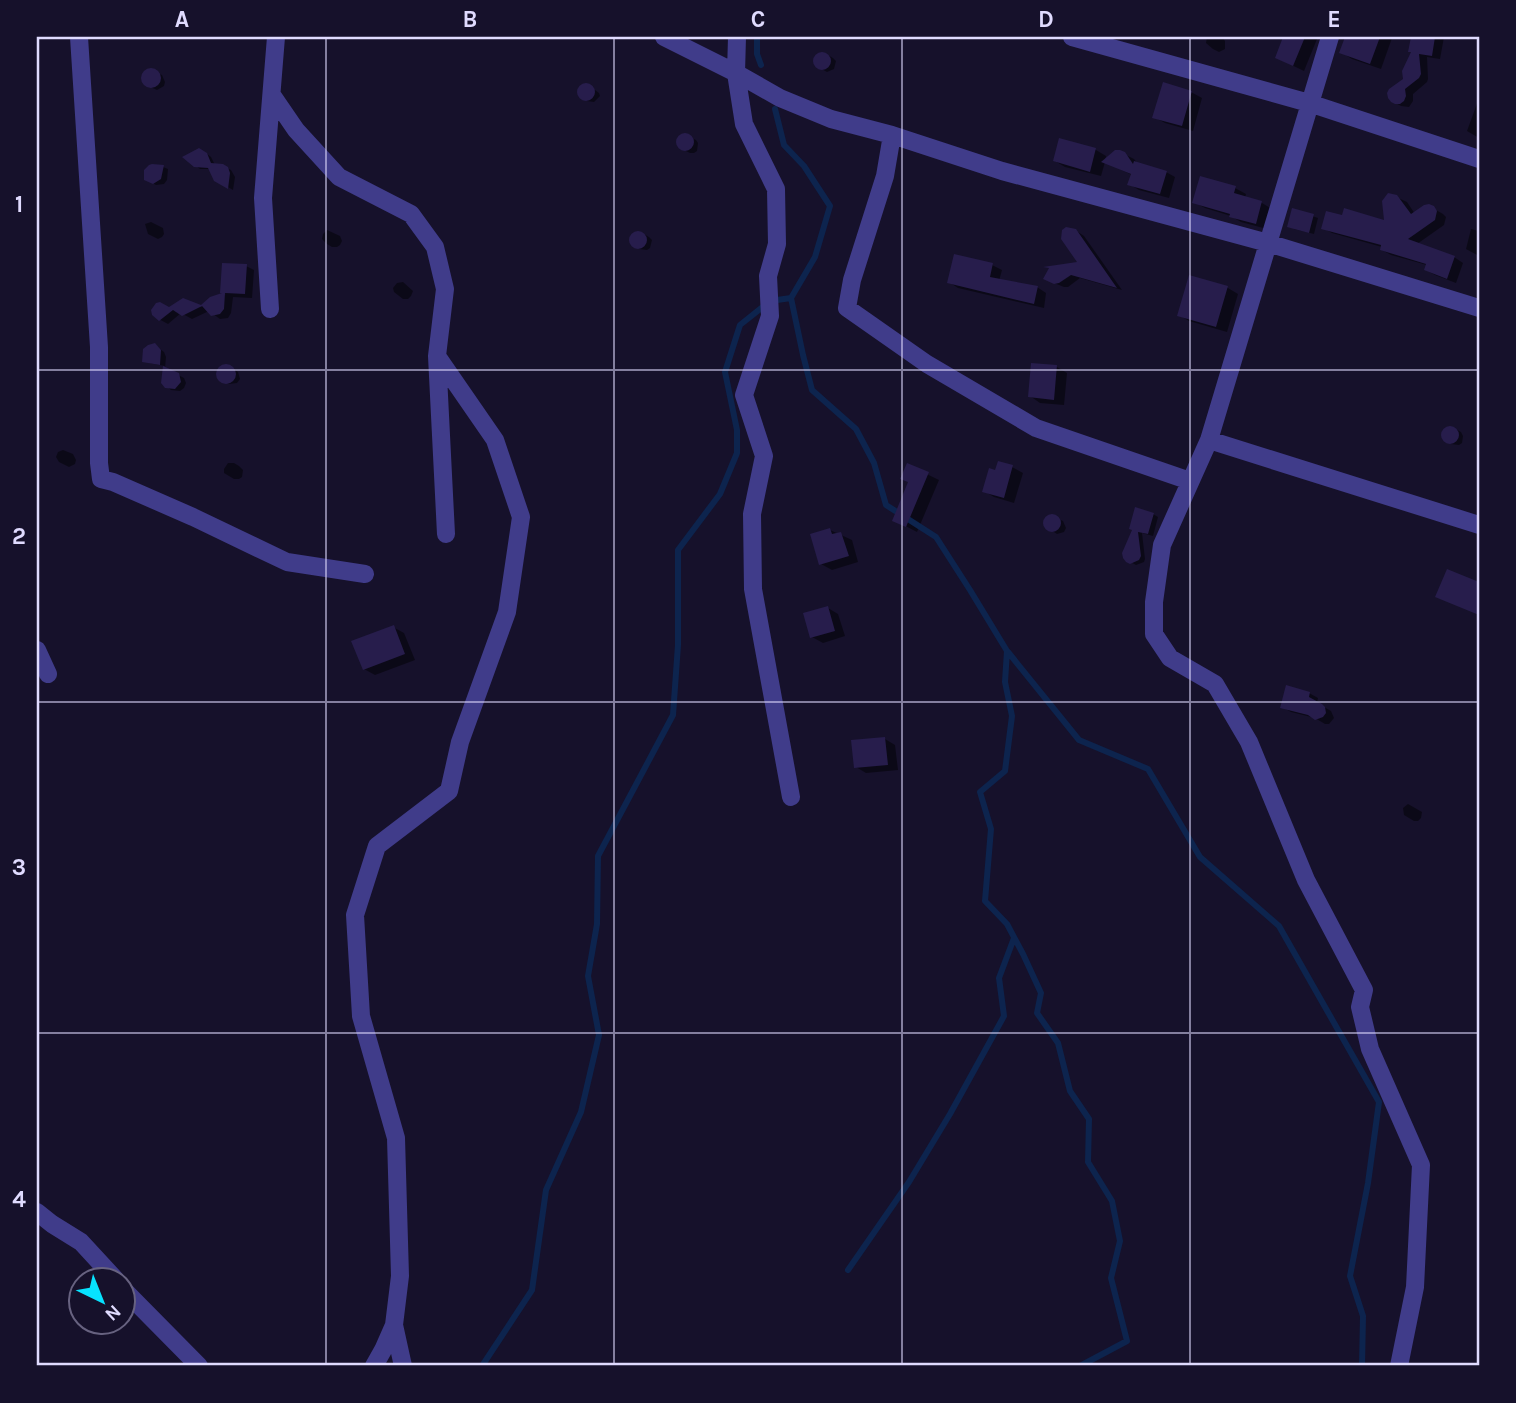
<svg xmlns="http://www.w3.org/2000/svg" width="1516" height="1403" font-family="Karla,sans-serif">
	<rect width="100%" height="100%" fill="#16112b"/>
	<!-- shadow -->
	<path fill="#0007" d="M1207,37H1222L1225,41V49L1219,52L1213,49L1206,43Z
		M1285,37H1312L1317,39L1304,71L1277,58Z
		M1347,37L1392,38L1381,69L1352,59L1341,52Z
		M1413,37H1444L1440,59L1427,57L1428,79L1427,82L1413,94V101L1409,107L1401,106L1392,101L1405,80L1413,52L1410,51Z
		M820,53H824L833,58L836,61L834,69L827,72L818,67L815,59Z
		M151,70L162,75L165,82L164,86L157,90L146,85L144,77L146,73Z
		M587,84L599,93L600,96L594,102L587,101L579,95L580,87Z
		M1191,92L1202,98L1193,131L1165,123L1154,117Z
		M1479,98V138L1467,131Z
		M686,135L696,140L698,143L697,151L694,153H690L680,148L677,141L679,138Z
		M1060,140L1096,150L1106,156L1105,161L1120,152L1134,159L1138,164L1166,172L1175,177L1169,198L1139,190L1129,184L1132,175L1105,162L1101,176L1065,167L1055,161Z
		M207,154L211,157L215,165L225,167L231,170L235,177L233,190L216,180L210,169H200L195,165Z
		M163,167L168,169L167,180L164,184L156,185L145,179Z
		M1235,188L1246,194L1245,198L1262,203L1272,209L1267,229L1241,222L1231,216L1205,208L1194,202Z
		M1392,195L1407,202L1415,214L1429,206L1443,214L1446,217L1444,225L1417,244L1454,257L1463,263L1456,283L1435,275L1426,270L1427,265L1391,255L1382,250V247L1332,233L1323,228L1386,222Z
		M1294,210L1318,218L1314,234L1294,229Z
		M151,222L163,228L164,234L162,237L158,239L148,234L145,224Z
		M1471,229L1479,231V256L1466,249Z
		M327,230L340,236L342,241L340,245L337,247H332L327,244L322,239L323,234Z
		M1075,230L1084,236L1122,290L1080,278L1068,287H1064L1054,283L1050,269L1049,268L1080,264Z
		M636,232H640L649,237L652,240L650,248L647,250L639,249L634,246L631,238Z
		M992,265L1002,270L999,281L1037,287L1046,293L1044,308L958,288L949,282Z
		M246,266L254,270L252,298L233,297L231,313L228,318L220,319L209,311L192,319L181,313L168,324L155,317L183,300L201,307L211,299L226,294L222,292Z
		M1190,277L1228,288L1238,294L1227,332L1189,321L1179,315Z
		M403,282L413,291L411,296L408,299H403L394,292L393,288L397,283Z
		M155,345L164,352L166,357L165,368L184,378L186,383L184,388L180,391L171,390L163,383L165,366L149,363L144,361Z
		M223,366H228L238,372L240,379L237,383L229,384L218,375L219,370Z
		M1057,367L1067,373L1064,405L1040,403L1030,396Z
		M1452,427L1461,432L1463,436L1462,443L1459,445L1451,444L1446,441L1443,433L1444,430Z
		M63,450L73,454L76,460L75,464L69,467L59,462L56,457L58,452Z
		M228,463H234L239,466L243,470L242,477L239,479H234L224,473V469Z
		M999,463L1012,467L1023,473L1014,503L994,497L984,491L997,472Z
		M908,465L939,480L917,532L894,520L910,482Z
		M1153,514L1158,517L1153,536L1142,533L1145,559L1144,562L1136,565L1127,560L1134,530Z
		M1049,516H1053L1063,521L1066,528L1064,532L1057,534L1045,526L1046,519Z
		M830,530L852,540L858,562L832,570L821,564Z
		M828,608L838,614L845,636L823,643L812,637Z
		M393,627L404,633L415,660L375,675L364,669Z
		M1309,693L1318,698L1317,703L1331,711L1334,718L1329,724H1325L1315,718L1291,712L1282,707Z
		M885,739L895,745L898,770L866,773L856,767Z
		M1408,804L1422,812L1421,818L1418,821H1414L1404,815L1403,808Z"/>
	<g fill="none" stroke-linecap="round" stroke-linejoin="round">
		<!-- stream -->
		<path stroke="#0d244e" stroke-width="6" d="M757,37V54L761,65
			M791,298L803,355L812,390L856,429L874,463L886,505L936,537L970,590L1007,651L1005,682L1012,716L1005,771L980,792L991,829L985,901L1007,924L1023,954L1041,993L1037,1013L1058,1043L1070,1091L1089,1119L1088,1162L1112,1201L1120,1241L1111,1278L1127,1341L1080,1366
			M1008,652L1079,740L1148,769L1200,857L1279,926L1379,1102L1368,1183L1350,1276L1363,1316L1362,1366
			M848,1270L909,1182L950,1114L1004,1016L999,978L1014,938
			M482,1366L532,1290L546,1190L581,1112L599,1035L588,976L597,924L598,856L673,715L678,645V550L720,494L737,453V430L725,372L740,325L770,301L791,298L815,257L830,206L804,166L784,145L775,109"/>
	</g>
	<!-- building -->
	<path fill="#271d4c" d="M1283,37H1305L1293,66L1275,58Z
		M1345,37H1380L1370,64L1339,53Z
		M1411,37H1435L1432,56L1419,54L1421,74L1419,78L1405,89L1406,96L1404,101L1400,104H1395L1391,102L1388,98L1387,93L1389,89L1403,79L1402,71L1411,52H1408Z
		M813 61a9 9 0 1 1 18 0a9 9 0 1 1-18 0Z
		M141 78a10 10 0 1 1 20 0a10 10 0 1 1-20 0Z
		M1163,82L1192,91L1182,126L1152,118Z
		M577 92a9 9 0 1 1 18 0a9 9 0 1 1-18 0Z
		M676 142a9 9 0 1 1 18 0a9 9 0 1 1-18 0Z
		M1059,138L1096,148L1090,172L1053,161Z
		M199,148L207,153L211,163L223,164L228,167L230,173L228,189L214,181L208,168L194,167L182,157Z
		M1115,150H1120L1125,152L1133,164L1134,161L1167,171L1160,194L1127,185L1131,174L1101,162Z
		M152,164L164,165L161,179L153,184L144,180V170L149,165Z
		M1200,176L1236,186L1234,193L1262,201L1256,224L1229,217L1230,214L1192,203Z
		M1388,193L1397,195L1411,214L1424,205L1429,204L1434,206L1437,211L1435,220L1408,239L1455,256L1447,279L1424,270L1426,264L1380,250L1381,245L1321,229L1326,211L1342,215L1344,208L1384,220L1382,201Z
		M1292,208L1314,214L1309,233L1287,227Z
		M1066,227L1076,229L1117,288L1071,275L1059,283L1054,284L1043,279L1049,268L1043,267L1077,262L1061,239L1062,230Z
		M629 240a9 9 0 1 1 18 0a9 9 0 1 1-18 0Z
		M954,254L993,263L990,277L1038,286L1034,304L947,283Z
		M222,263L247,264L245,294L225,293L224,309L220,314L211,316L202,306L182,316L173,310L159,321L152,315L151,310L156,303L160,302L169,307L183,298L201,305L210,297L222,293H220Z
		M1189,275L1228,286L1216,327L1177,316Z
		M155,343L161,350L160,365L142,362L143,349L148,345Z
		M1031,363L1057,365L1054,400L1028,397Z
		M216 374a10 10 0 1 1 20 0a10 10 0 1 1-20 0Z
		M163,366L179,373L181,382L175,389L165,388L161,383Z
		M1441 435a9 9 0 1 1 18 0a9 9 0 1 1-18 0Z
		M998,461L1013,465L1004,498L982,492L989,468L995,470Z
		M907,463L929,472L906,527L892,521L908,482L900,479Z
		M1135,507L1154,513L1148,534L1138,532L1141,556L1139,560L1130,564L1126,562L1123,558L1122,553L1132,530L1129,529Z
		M1043 523a9 9 0 1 1 18 0a9 9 0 1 1-18 0Z
		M830,528L832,534L841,532L849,556L819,565L810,534Z
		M1447,569L1479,582V615L1435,597Z
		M828,606L835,631L810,638L803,613Z
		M394,625L405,654L363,670L351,641Z
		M1286,685L1310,692L1309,697L1322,704L1325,707L1326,713L1323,717L1315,720L1308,715L1280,708Z
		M885,737L888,765L854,768L851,740Z"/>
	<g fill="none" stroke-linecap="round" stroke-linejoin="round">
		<!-- street -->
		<path stroke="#403c8a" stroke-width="18" d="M79,37L99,347V463L101,479L113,482L193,517L287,562L365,574
			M664,37L736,73L780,98L831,119L892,135L1002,171L1268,243L1479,308
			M737,37L736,73L744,124L776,189L777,244L768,276L770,316L744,395L764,456L752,514L753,589L791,797
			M1072,37L1309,103L1479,159
			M1330,37L1209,440L1162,545L1154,602V634L1170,658L1215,684L1249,742L1306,880L1364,990L1360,1007L1370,1049L1421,1165L1415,1287L1399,1366
			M272,95L296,130L339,177L411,214L435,247L445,289L437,356L446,534
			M892,135L885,176L852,280L847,308L927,364L1036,428L1190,481
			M270,309L263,198L276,37
			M1209,440L1479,525
			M37,650L48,674
			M37,1212L52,1224L81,1242L116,1280
			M122,1288L199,1366
			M394,1325L403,1366
			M374,1366L383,1350L394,1325L400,1276L396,1138L361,1016L355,915L377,846L449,791L460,742L507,612L521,517L495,440L437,356"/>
	</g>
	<!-- grid -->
	<path fill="none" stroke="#e0dbff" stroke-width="2" stroke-opacity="0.55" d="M326,37V1366M614,37V1366M902,37V1366M1190,37V1366M37,370H1479M37,702H1479M37,1033H1479"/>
	<!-- border -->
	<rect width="1516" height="1403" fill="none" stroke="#16112b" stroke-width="77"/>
	<!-- north arrow -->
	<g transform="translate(102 1301) rotate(137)"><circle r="33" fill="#16112b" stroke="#676280" stroke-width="2"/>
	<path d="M0-5L12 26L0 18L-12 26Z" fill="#07e2ff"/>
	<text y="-10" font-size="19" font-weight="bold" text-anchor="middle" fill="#e0dbff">N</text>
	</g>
	<rect x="38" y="38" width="1440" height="1326" fill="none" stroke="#e0dbff" stroke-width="2.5"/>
	<g font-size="23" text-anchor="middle" font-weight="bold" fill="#e0dbff">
		<text x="182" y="27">A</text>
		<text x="470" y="27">B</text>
		<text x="758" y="27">C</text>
		<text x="1046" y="27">D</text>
		<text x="1334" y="27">E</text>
		<text x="19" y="212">1</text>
		<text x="19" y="544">2</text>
		<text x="19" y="875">3</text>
		<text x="19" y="1207">4</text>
	</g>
</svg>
